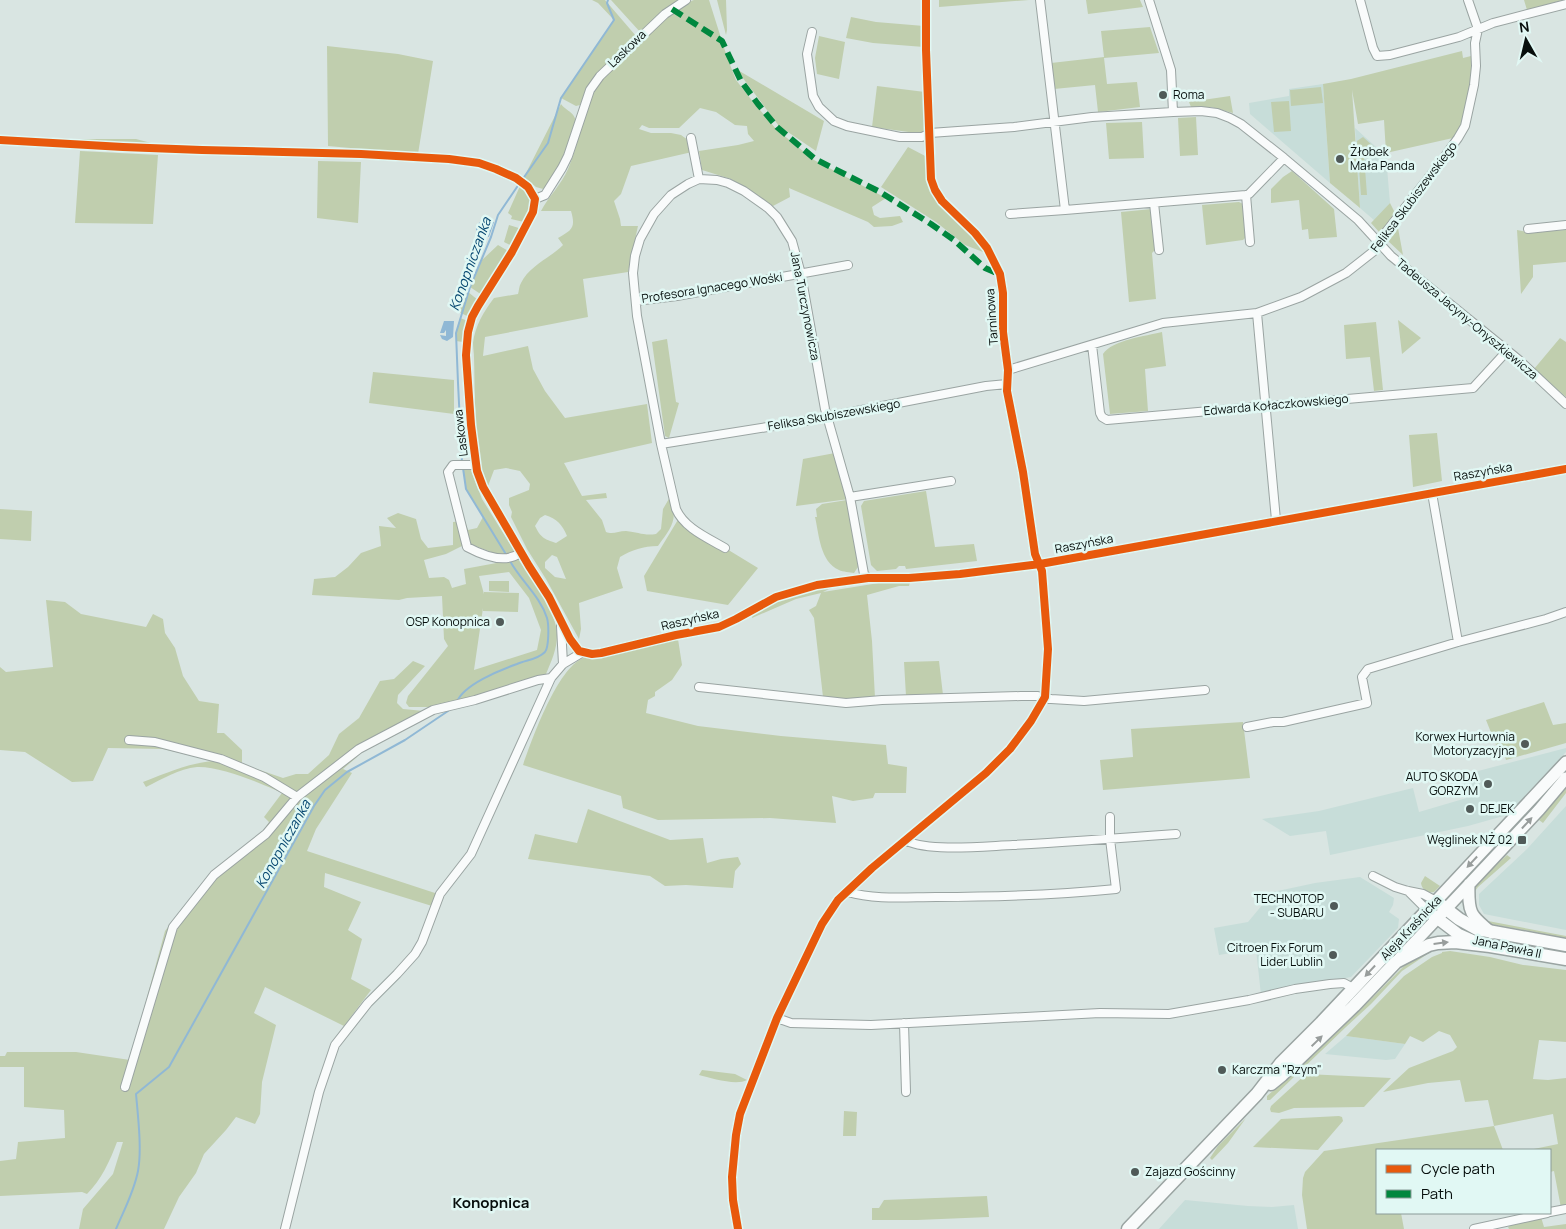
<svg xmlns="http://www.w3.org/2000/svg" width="1566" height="1229" font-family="Manrope,sans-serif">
	<rect width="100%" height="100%" fill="#d9e5e2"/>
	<!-- built -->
	<path fill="#c7ddd9" d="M1323,84L1330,183L1250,114L1249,103L1289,96V89Z
		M1355,128L1386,156L1390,203L1375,221L1360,208Z
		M1566,748V752L1507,815L1468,826L1330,855L1326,831L1290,836L1262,819L1319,811L1413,788L1419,812L1470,797L1459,776Z
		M1566,806V930L1484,914L1479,905V894L1527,849Z
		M1360,877L1394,898L1393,905L1389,912L1399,919L1398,928L1351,977L1261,995L1256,949L1219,955L1214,928L1248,922L1273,892L1315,883Z
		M1346,1036L1405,1044L1395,1059L1386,1060L1325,1054Z
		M1185,1200L1248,1206L1272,1207L1294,1205L1298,1229H1159Z"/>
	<!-- green -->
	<path fill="#c0ceae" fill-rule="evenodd" d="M592,0H605L636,36L598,74L587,90L580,105L576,106L561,98L614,20L598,3Z
		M611,0H679L669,7L641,33Z
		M694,0H709L727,57L736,80L750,98L776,129L814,160L886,198L872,207L874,215L880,218L900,216L903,222L892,226L874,227L868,222L789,188L790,197L773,206L754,193L731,179L702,170L699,151L738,145L754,141L748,134L747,126L735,125L716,112L700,108L679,128H649L642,125L639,129L651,133H671L681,135L688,140L692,152L631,166L621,194L614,201L620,219L621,226H638L628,272L583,279L588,317L485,337L483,356L528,346L533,369L545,391L565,418L647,404L652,443L564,463L582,496L606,493L607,498L586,500L602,520L606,532C613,535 618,531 626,531C638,532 644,536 656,534L661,529L663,509L670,497C679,520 671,528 658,546C643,546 632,550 620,557L617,568L623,588L579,603L581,629L579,639L546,579L527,549L511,517L512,512L509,505V498L529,490L530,484L520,471L506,468L494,470L488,486C474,474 475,380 474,358C474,353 473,348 473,343C475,326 484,311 494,298L518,294C519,291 519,286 521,283C529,266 550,258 563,245L558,238C572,230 576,228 571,211H541C549,196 561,185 568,169C579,145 581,117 593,93C603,73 673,7 694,0ZM545,515C557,519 562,524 567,536L556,543C544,539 541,538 535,526L540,518ZM552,555L557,557L566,579L555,577L545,568V562Z
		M717,0H726L727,30L726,35Z
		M939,0H1029L939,7Z
		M1086,0H1140L1143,7L1088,14Z
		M1524,0H1563L1527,10Z
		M851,17L876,22L924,26V47L873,43L846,38Z
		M1150,27L1159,53L1104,58L1107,84L1137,82L1140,107L1098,112L1095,85L1054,89L1051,63L1104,57L1101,31Z
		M819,36L845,42L839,79L817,74L815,58Z
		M327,46L398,54L433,61L418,154L328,146Z
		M1462,51L1463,58L1471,56L1472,74L1463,122L1453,138L1386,153L1384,120L1358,124L1352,90L1360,208L1330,183L1323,84L1351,79Z
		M736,69L824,121L816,151L779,126Z
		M877,86L925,92L926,132L916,133L872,127Z
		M1321,87L1323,103L1291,106L1290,90Z
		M1230,96L1233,113L1211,107H1191L1189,102Z
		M1289,101L1291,131L1274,132L1271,102Z
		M561,104C567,112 576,112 576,124C567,146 561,173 543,189L536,187L524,177Z
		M1196,117L1198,155L1180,156L1178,118Z
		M1142,122L1144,158L1109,159L1106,123Z
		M1363,137L1382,154L1364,155L1367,195H1361L1357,141Z
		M82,139H136L155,144L79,142Z
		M908,147L929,158L941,201L985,250L983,252L965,245L936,222L881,187Z
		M80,151L158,155L153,224L75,223Z
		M318,161L361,162L358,223L317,218Z
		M1292,171L1334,209L1337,237L1309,239L1308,229L1302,230L1299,200L1271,203V189L1283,177Z
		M520,186C535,202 534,203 524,222L511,219L512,216L508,213Z
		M1239,202L1243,204L1246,237L1243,240L1206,245L1202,205Z
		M1390,203L1394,211L1395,216L1380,233L1371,223Z
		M1152,209L1156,249L1152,253L1156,299L1129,302L1121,212Z
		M509,225L522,229L512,246L504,242Z
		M1398,228L1403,255L1387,240Z
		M1517,230L1528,232L1566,230V262L1533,265V277L1521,294Z
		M498,245L510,252L482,295L470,287L482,260Z
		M468,292L478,300L469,317L453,309Z
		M460,318L468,321L463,342L456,341V333Z
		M1398,320L1421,338L1402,354Z
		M1376,322L1383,390L1374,391L1370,357L1346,359L1344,325Z
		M1162,332L1166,366L1145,369L1148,411L1110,414L1103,354C1112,340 1146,336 1162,332Z
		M1560,338L1566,342V397L1534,369Z
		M667,339L676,402L679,403L669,438L665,436L652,342Z
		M373,372L454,380V414L369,403Z
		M1437,433L1442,481L1413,487L1409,435Z
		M835,453L849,499L796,506L803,459Z
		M463,469L471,470L482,499L515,552L507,556L499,555L468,543L446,554L424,560L429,578L444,577L449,580L452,588L466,584L464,569L518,559C531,577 558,613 557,636C557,649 551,662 546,674L462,700L429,707H409L406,703L408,696L448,646L444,639L442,596L407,598L399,600L312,595L314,579L335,577L348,567L361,553L381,546L379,526L396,528L387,518L398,513L416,519L421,539L428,548L453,545V522L465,521L468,530L477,528L483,517L466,489ZM509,572L529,598L541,630L537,650L474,670L483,608V611L518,612L519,593L484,592V594L479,576Z
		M926,491L935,547L974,544L977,561L906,569L905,566H899L896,569L877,571L871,565L861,506L864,501Z
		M847,500L857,555L858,567L854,573C850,572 843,572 839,570C820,562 819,534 815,517H817L816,509L822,504Z
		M0,509L32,511L31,541L0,539Z
		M679,518L694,529L758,568L728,605L647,591L644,576Z
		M489,581H509V592L489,591Z
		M885,582H910L909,586H899L867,595L872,641L875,698L855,700L823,697L814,618L809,610L816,606L821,593L796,599L752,618L753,613C776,595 808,590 837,585L823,592Z
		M46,600L65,602L81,614L146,627L153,614L163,619L165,633L175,648L183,676L199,701L219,704L217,733H224L242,750V764L283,778L296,774H308L329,755L339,734L359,718L380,681L394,679L413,661L425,666L398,695L397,703L403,709L424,711L362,743L357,757L343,769L352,773L316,829L307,851L438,894L432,906L325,873L324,887L361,902L348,930L362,939L351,979L371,990L344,1026L265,987L254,1013L276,1025L262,1082L260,1114L255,1124L236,1117L226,1130L204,1154L196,1173L179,1197L164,1229H79L83,1209L113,1174L123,1142H117C110,1161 101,1180 87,1194L82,1192L0,1196V1161L16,1159L18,1142L65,1138L64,1110L24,1107V1067H0V1056H5L7,1052H76L130,1060L165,931L207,877L261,834L269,822L264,817L282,793C261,783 220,766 197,767C179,769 162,779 146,787L143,782C169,772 186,764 213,761L163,749L108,748L93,781L72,782L25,752L0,750V667L6,672L53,667Z
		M678,639L682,665L672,680L655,692V696L648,700L646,713L698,726L781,736L886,745L888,764L907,767L906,793H875L873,798L853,801L832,796L836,823L770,818L658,820L623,808L621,796L523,765C532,739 557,669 583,658C592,655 604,655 614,654C635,650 656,645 678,639Z
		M939,661L943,695L906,696L904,662Z
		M1544,702L1553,725L1566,723V743L1506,760L1501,743L1496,745L1486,720Z
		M1243,722L1250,778L1103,790L1100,760L1133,757L1131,729Z
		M1566,784V793L1543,823L1539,820Z
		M588,809L670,840L703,838L707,863L721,859L738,857L741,864L735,871L733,888L686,885L665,886L650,876L528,859L535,834L577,843Z
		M1507,855L1511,858L1478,887L1475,891L1474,898V889L1477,883Z
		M1425,876L1440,886L1434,892C1427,893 1422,890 1421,883Z
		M1475,910L1488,921L1566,936V941L1535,932L1485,923Z
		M1432,951L1402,971L1371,1004L1346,1027L1270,1100H1267V1096L1303,1065L1358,1012L1411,959Z
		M1450,951L1490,957L1523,965L1566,970V1042L1539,1040L1533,1079L1548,1080L1566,1078V1207L1561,1208L1554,1171L1550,1172V1150H1529L1558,1144L1553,1114L1494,1126L1503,1150H1377V1213H1401L1404,1229H1307L1302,1195L1303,1178L1305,1172L1324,1151L1494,1126L1488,1100L1465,1102L1460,1080L1428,1083L1383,1092L1409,1068L1453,1051L1457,1047L1450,1035L1439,1031L1423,1042L1410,1036L1405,1044L1346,1036L1404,976L1432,957L1442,953V952Z
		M702,1070L735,1074L747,1080C736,1086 711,1078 699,1075Z
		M1306,1074L1391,1078L1364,1107L1294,1108L1279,1113L1271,1112L1270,1109L1271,1106Z
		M844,1111L857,1112L856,1136H843Z
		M1339,1116L1342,1117L1343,1121L1318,1150L1253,1147L1281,1119Z
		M1246,1118L1228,1143L1212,1160L1210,1158L1218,1146Z
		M987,1196L989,1217L917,1220H872V1208H879L884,1200Z
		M1541,1217L1544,1227L1566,1224V1229H1509L1508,1227L1511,1225Z"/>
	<!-- water -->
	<path fill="#90b8d5" d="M491,221L494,222L489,237L479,234L476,230V226L480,222Z
		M444,321H454L453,337L447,341L442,339L440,335L446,336V330L444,333H440Z"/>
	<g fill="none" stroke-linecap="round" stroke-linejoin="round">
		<!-- stream -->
		<path stroke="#90b8d5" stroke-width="2" d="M522,180L548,143L561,98L614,20L607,3L608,0
			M462,463L458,383L456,333L470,287L491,237L498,215L519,184
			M463,468L466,489L507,556
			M457,702C463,685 500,670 517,664C526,660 537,660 545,652C549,647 549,625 547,618C540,596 521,581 510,561
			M116,1229C124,1210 134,1192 138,1171C142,1150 138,1116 136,1094L169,1067L314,806L325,790L347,772L405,740L451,709"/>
		<defs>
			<path id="street" d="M1040,0L1065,210L1246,195L1249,194L1284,158
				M1149,0L1171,70L1173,112
				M1360,0L1373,48L1377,56L1390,55L1459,37L1493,23L1566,4
				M812,32L807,54L813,96L819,107L834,121L847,126L900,137H922L930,133L1014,127L1092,117L1173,112L1201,111L1217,113L1230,118L1241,124L1284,158L1358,220L1391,256L1519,360L1566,404
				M691,138L699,179
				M0,140L123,147L202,150L361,154L449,159L479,163L496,169L516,178L528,187L535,199L533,212L512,252L478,306L472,317L468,332L466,355L471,425L477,471L483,487L529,566L549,597L570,639L579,651L592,654L601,653L676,635L719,627L736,619L776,597L817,585L868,578H909L960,574L1040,564L1566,469
				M1246,195L1250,242
				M535,199L545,195L562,168L568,156L590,90L600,76L665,14L686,0
				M1154,203L1159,250
				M1010,214L1065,210
				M1528,229L1566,225
				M636,301L677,296L848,265
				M1257,313L1276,520
				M1092,345L1100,413L1102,417L1107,420L1473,388L1507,351
				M1008,370L1163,323L1257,313L1301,297L1346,273L1374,251L1378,242L1440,163L1458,138L1465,126L1474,85L1476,66L1475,43L1478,29L1468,0
				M661,444L805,421L986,386L1007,384
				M476,465H453L448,472L467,547C482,555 506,565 521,552
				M1432,493L1458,642
				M850,497L951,481
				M725,548C708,538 684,528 676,509L661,444L637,316L633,273L635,256L640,239L654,214L671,195L688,184L699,179L717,180L728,183L744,191L768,208L777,217L792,241L801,274L825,409L850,497L864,574L868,578
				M561,626L563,664
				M699,687L846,703L882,700L1021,696H1037L1051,699L1084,701L1205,690
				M1247,727L1273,722H1283L1367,703L1362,677L1368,669L1458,642L1546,619L1566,612
				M129,740L155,742L221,759L264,777L297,797
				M907,841C930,852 986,846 1013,845C1067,842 1122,838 1176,834
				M1373,876L1395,887L1408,891L1423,894L1436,901
				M1408,891L1427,910
				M848,892C875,900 907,897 936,897C996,897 1056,895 1116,889L1110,839V817
				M777,1018L791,1023L871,1025L1100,1013L1169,1014L1249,1000L1295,989L1330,984L1344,983L1353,988
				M904,1023L906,1092
				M125,1087L173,927L214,875L266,834L297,797L359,749L433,710L475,700L538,680L551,678
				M1550,1212L1566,1209
				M285,1229L319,1092L335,1045L368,1003L397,974L415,954L422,942L440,894L471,854L551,678L563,664L583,652
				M738,1229L733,1200L732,1177L736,1135L740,1114L777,1018L822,924L838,900L872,868L986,773L1010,749L1031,721L1045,697L1048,649L1042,571L1035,554L1023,472L1007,391L1008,370L1003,332V293L1000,274L987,248L975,233L942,201L935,190L931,179L926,50V0
				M1474,1229L1547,1213"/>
			<path id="secondary" d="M1469,884C1468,913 1470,915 1492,933
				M1436,901L1566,762
				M1433,915L1458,934L1476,942
				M1399,959L1539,810L1566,778"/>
			<path id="primary" d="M1271,1084L1282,1075L1354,1006L1396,962L1429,945L1438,943L1455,942L1490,946L1566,959
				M1128,1229L1257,1094L1281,1063L1321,1023L1436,901L1459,919L1477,929L1566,945"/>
		</defs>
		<!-- street casing -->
		<use href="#street" stroke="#9aa4a2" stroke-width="10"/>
		<!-- secondary casing -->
		<use href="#secondary" stroke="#9aa4a2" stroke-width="14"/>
		<!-- primary casing -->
		<use href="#primary" stroke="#9aa4a2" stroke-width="15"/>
		<!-- street -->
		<use href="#street" stroke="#f9fbfb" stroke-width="8"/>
		<!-- secondary -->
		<use href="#secondary" stroke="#f9fbfb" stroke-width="11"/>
		<!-- primary -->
		<use href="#primary" stroke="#f9fbfb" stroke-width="12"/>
		<!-- quiet -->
		<path stroke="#00873e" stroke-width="6" stroke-dasharray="12 6" stroke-linecap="butt" d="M672,9L722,41L741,81L758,104L777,127L815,159L880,192L931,224L954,240L985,268L999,274"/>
		<defs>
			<path id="cycleway" d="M0,140L123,147L202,150L361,154L449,159L479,163L496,169L516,178L528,187L535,199L533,212L512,252L478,306L472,317L468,332L466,355L471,425L477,471L483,487L529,566L549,597L570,639L579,651L592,654L601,653L676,635L719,627L736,619L776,597L817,585L868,578H909L960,574L1040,564L1566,469
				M738,1229L733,1200L732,1177L736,1135L740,1114L777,1018L822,924L838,900L872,868L986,773L1010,749L1031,721L1045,697L1048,649L1042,571L1035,554L1023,472L1007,391L1008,370L1003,332V293L1000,274L987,248L975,233L942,201L935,190L931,179L926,50V0"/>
		</defs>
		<!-- cycleway casing -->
		<use href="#cycleway" stroke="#e1f8f4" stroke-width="11"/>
		<!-- cycleway -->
		<use href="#cycleway" stroke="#e8590c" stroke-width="8"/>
	</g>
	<!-- one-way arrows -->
	<defs><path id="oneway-solid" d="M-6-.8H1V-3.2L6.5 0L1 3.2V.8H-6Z" transform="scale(1.25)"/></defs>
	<g fill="#989d9c">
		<use href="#oneway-solid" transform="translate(1527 823) rotate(-47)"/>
		<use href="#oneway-solid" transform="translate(1472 862) rotate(133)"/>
		<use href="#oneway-solid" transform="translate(1441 943) rotate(-7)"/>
		<use href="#oneway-solid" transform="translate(1370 971) rotate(133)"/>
		<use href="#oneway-solid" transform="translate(1317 1041) rotate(-44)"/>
	</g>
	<!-- markers -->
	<g fill="#505a58" stroke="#e1f8f4" stroke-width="2">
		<circle cx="1163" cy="95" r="5"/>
		<circle cx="1340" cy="159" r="5"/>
		<circle cx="500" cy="622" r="5"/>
		<circle cx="1525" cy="744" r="5"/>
		<circle cx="1488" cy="784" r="5"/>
		<circle cx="1470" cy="809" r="5"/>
		<rect x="1517" y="835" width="10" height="10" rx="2.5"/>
		<circle cx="1334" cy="906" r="5"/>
		<circle cx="1333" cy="955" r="5"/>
		<circle cx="1222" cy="1070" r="5"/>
		<circle cx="1135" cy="1172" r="5"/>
	</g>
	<g text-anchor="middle" stroke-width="5" stroke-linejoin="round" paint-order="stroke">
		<!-- street labels -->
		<g font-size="12" fill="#070f0d" stroke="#e1f8f4">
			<text transform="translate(627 49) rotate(-44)" y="4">Laskowa</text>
			<text transform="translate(1414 197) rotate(-53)" y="4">Feliksa Skubiszewskiego</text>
			<text transform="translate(712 288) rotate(-9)" y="4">Profesora Ignacego Wośki</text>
			<text transform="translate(805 306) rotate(79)" y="4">Jana Turczynowicza</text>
			<text transform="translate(992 317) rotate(-94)" y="4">Tarninowa</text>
			<text transform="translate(1467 319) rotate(40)" y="4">Tadeusza Jacyny-Onyszkiewicza</text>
			<text transform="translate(1276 405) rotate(-5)" y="4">Edwarda Kołaczkowskiego</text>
			<text transform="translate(834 415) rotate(-10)" y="4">Feliksa Skubiszewskiego</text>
			<text transform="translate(461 433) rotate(-97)" y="4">Laskowa</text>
			<text transform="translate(1483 472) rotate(-10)" y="4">Raszyńska</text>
			<text transform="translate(1084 544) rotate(-11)" y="4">Raszyńska</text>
			<text transform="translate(690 620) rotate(-13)" y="4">Raszyńska</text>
			<text transform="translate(1411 928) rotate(-47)" y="4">Aleja Kraśnicka</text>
			<text transform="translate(1507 947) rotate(12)" y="4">Jana Pawła II</text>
		</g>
		<!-- poi labels -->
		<g font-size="12" fill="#070f0d" stroke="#e1f8f4" text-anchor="end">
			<text x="1173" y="99" text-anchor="start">Roma</text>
			<text x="1350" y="156" text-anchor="start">Żłobek<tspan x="1350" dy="14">Mała Panda</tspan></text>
			<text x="490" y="626">OSP Konopnica</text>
			<text x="1515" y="741">Korwex Hurtownia<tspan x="1515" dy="14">Motoryzacyjna</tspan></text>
			<text x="1478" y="781">AUTO SKODA<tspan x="1478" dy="14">GORZYM</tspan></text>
			<text x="1480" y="813" text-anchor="start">DEJEK</text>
			<text x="1512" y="844">Węglinek NŻ 02</text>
			<text x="1324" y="903">TECHNOTOP<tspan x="1324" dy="14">- SUBARU</tspan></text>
			<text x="1323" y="952">Citroen Fix Forum<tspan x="1323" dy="14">Lider Lublin</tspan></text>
			<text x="1232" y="1074" text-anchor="start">Karczma "Rzym"</text>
			<text x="1145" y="1176" text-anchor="start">Zajazd Gościnny</text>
		</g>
		<!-- water labels -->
		<g font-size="14" font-style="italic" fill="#064770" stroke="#e1f8f4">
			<text transform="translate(470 264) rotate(-70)" y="5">Konopniczanka</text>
			<text transform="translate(283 844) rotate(-61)" y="5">Konopniczanka</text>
		</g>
		<!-- quarter labels -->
		<g font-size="15" font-weight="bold" fill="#070f0d" stroke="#e1f8f4">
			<text x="491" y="1208">Konopnica</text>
		</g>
	</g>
	<!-- legend -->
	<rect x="1376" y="1149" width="175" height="65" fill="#e1f8f4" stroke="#8a9b98"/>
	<rect x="1386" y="1165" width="25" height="8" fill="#e8590c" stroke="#8a9b98"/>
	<text x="1421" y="1174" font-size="15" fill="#070f0d">Cycle path</text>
	<rect x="1386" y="1190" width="25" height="8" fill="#00873e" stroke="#8a9b98"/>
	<text x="1421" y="1199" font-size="15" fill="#070f0d">Path</text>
	<!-- north arrow -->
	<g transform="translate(1526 40) rotate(352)" stroke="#e1f8f4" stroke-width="4" paint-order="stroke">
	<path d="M0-4L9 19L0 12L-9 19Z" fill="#070f0d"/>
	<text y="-8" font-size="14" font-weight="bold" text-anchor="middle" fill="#070f0d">N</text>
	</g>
</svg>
